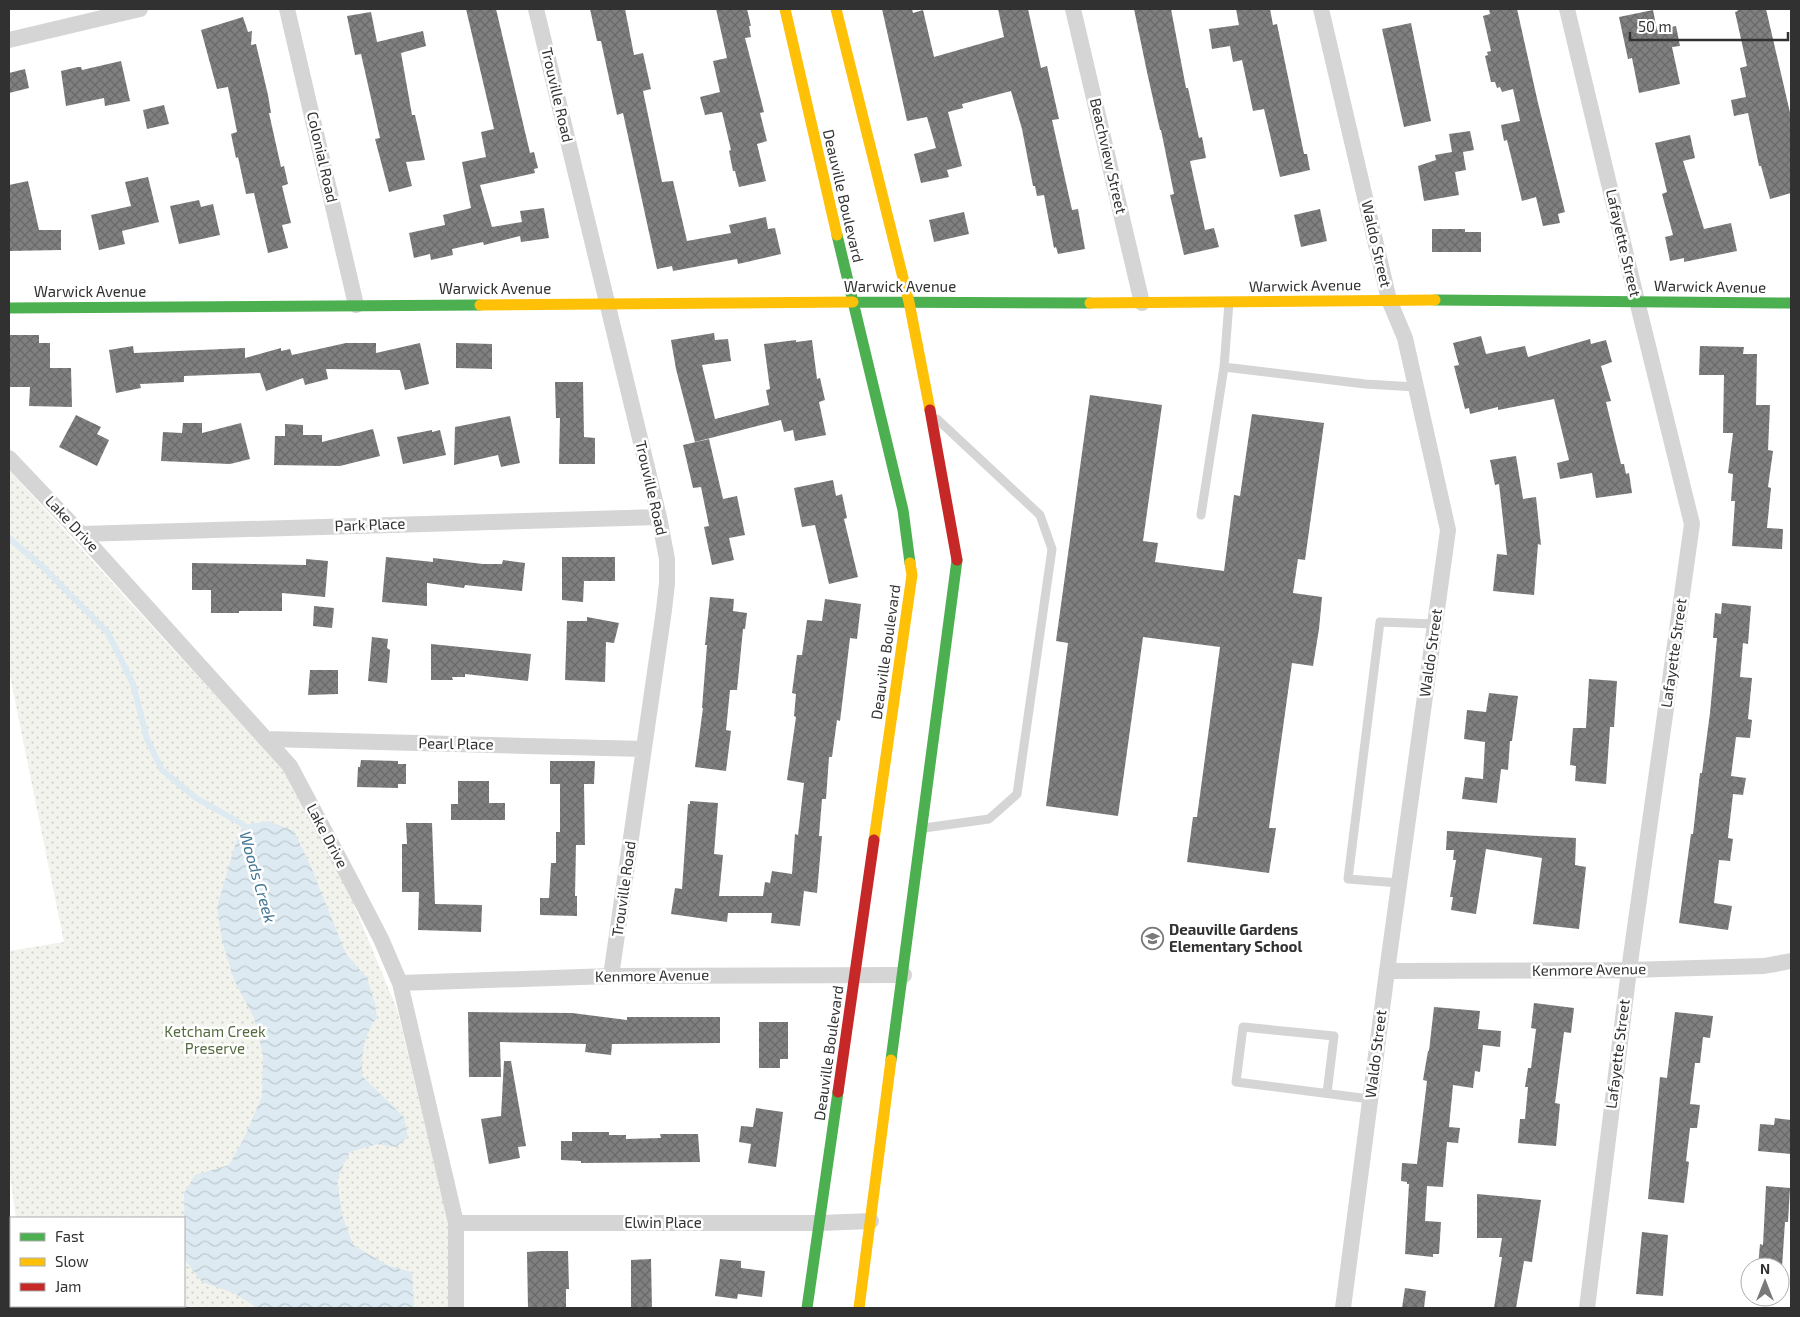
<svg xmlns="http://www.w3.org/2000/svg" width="1800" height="1317" font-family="'Exo 2',sans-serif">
	<defs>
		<pattern id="park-dots" width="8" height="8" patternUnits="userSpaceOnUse" patternTransform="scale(1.25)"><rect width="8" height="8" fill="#f1f3ec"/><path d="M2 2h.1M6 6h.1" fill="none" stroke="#cfd1cb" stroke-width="1.8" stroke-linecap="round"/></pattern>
		<pattern id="water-waves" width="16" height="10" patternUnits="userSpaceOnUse" patternTransform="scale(1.25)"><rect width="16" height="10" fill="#ddeaf2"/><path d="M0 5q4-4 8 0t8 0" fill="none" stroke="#bec9d0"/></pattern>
		<pattern id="building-cross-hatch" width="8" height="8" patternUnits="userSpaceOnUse" patternTransform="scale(1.25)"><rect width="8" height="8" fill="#808080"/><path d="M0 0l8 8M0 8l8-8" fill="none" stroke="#696969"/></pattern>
	</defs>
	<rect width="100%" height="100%" fill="#fff"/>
	<!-- park -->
	<path fill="url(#park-dots)" d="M9,470L289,776L348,891L397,1009L450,1229V1308H30V1306H184V1218H16L9,1169V951L64,942L9,671Z"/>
	<!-- water -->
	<path fill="url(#water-waves)" d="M268,821L294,831L311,867L346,954L367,978L375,1004L377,1017C362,1040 362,1050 362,1076L404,1117L408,1137L396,1147L377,1144L350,1152L337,1179L342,1215L353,1245L389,1266L412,1272L414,1308H257L234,1293L202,1282L185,1260L184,1193L195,1175L229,1165L243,1140L262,1097L263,1054L254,1018L234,980L222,940L217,907L236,842L244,825Z"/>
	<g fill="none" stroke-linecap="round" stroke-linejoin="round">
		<!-- stream -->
		<path stroke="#ddeaf2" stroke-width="6" d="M9,538L44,568L108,633L133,684L147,739L162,770L196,798L244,825L246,831"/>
	</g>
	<!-- building -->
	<path fill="url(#building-cross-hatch)" d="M466,9H496L530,153L534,152L538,168L534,169L535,173L480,185L492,227L522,222L520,211L544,208L549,238L521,242L520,236L484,245L483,242L452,249L453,255L431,260L430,254L414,258L409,233L445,225L443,215L471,208L462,162L486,157L481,132L494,129Z
		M590,9H625L634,55L643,53L651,89L643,91L662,182L673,181L687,241L731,233L729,225L766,217L768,229L775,228L781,254L738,264L737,259L673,271L672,266L657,269L623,113L617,115L601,41H597Z
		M716,9H747L751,26H749L751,37L745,38L764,112L760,113L767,141L757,144L766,181L739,187L735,171H733L729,151L731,150L722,112L705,115L700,97L720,92L713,61L727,58Z
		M882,9H912L913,13L923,10L934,57L1004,37L998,9H1028L1041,68L1047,66L1059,119L1052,120L1072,210L1078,209L1085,249L1058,254L1056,247L1054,248L1044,195L1037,196L1035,186H1033L1022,129L1011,91L962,104L963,108L948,112L962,166L947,170L949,177L921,183L914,154L936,148L927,117L907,121Z
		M1134,9H1171L1186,88H1188L1199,138L1202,137L1206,158L1190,161L1205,230L1214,228L1219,247L1184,255L1170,195L1174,194L1161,130H1160L1147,72Z
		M1236,9H1270L1273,25L1277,24L1304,154H1307L1310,170L1280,177L1264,109L1253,111L1242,60L1233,62L1230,46L1212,49L1209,29L1239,25Z
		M1489,9H1517L1538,103L1565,212L1558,214L1560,223L1543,226L1536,197L1522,201L1507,140L1504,141L1501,125L1520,121L1513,89L1502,92L1500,87L1497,88L1495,82H1491L1485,56L1488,55L1487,52L1491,51L1483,16L1490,14Z
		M1737,9H1766L1791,117V193L1770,199L1761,166H1759L1748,113L1734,116L1731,100L1746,97L1740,68L1747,66L1735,12L1738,11Z
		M1653,10L1657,30L1676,26L1680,46L1672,47L1680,84L1639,93L1632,58L1628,59L1619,17Z
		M371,12L377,42L423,31L426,46L401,53L412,115H415L425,160L406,162L412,186L389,192L375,139L380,138L361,54L355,55L347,16Z
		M243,17L248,32L252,31L251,45L256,44L268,95L271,113H269L281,167L284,166L288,184L282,186L291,223L282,225L288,248L268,253L254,193L246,194L238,157L236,158L231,134L237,132L228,87L217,89L201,30Z
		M1411,23L1431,121L1404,127L1382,29Z
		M121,61L130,101L105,106L104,98L66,106L61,71L78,67H81L82,70Z
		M25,69L29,88L9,93V73Z
		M164,105L169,124L147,129L143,110Z
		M1470,131L1474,150L1463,152L1466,170L1455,172L1459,195L1424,201L1418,166L1436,160L1435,155L1452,152L1449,134Z
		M1690,135L1695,158L1683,161L1704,229L1731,223L1737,251L1684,262V258L1670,261L1665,237L1673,235L1662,194L1667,192L1655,143Z
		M148,177L159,222L122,231L125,244L99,250L91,215L131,206L125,182Z
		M28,181L39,230H61V250L9,251V185Z
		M199,200L201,207L213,204L220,235L179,244L170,206Z
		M1320,209L1327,241L1301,247L1294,215Z
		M964,212L969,234L934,242L929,220Z
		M1432,229H1465V232H1481V252H1432Z
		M714,333L715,340L728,339L731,361L702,365L715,419L769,405L766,390L770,389L764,344L796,340V342L812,340L817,379L820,378L825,400L819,402L826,435L795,441L793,430L784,432L781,420L695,442L676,369L671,340Z
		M9,335H39V343H50V368H71L72,407L29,406L30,387H9Z
		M1481,336L1486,354L1525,346L1528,357L1590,339L1591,344L1606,340L1612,362L1601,366L1611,401L1606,402L1621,464H1624L1626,474L1629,473L1632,493L1596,498L1592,473L1560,479L1557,463L1569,460L1554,399L1498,410V407L1470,414L1469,408L1465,409L1454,366L1459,365L1453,343Z
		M346,343H376V353L420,343L429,384L405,390L400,370L326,369L328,379L305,385L303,378L266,391L260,373L184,376V382L140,384L141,388L116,393L109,350L133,346L134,353L245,348V358L281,348V351L290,349L292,355Z
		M456,343L492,344V369L456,368Z
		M1700,346L1744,347L1743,354H1757L1756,405H1770L1768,450L1773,451L1768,487L1771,488L1767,528L1783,529L1782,549L1732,546L1735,501H1731L1733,474L1728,473L1733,433H1723L1724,375H1699Z
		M555,382H583L584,437L595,438V464H559L560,418H556Z
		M1090,395L1162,405L1143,541L1158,543L1155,562L1224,571L1234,495L1240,496L1252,414L1324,423L1305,560L1298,559L1293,593L1322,597L1319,629L1313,666L1292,663L1269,828H1276L1269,873L1187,862L1193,817H1197L1220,647L1143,637L1118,816L1046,806L1068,643L1056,641Z
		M76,415L101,427L97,434L109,440L97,466L59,447Z
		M510,416L520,463L501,467L498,455L454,465L455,427Z
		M183,423H202V433L241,423L250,459L230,464L161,461L163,432L182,433Z
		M285,424L303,425V435H322V442L373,429L380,456L340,466L274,465L275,436H285Z
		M432,430V432L440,430L446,455L403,464L397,437Z
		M709,439L723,499L737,496L745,535L729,538L734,560L712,565L704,527L709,526L701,487L693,488L683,445Z
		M1516,456L1523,499L1536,497L1541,545L1538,544L1534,595L1493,591L1497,554L1507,555L1499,484L1495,485L1490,460Z
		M833,480L836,496L842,494L847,518L844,519L858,577L829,584L815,525L802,527L794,488Z
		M386,557L433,562V558L483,564H502L503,560L525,563L522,591L465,585L464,588L427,583V606L382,602Z
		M562,557H615V581H584L583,602L562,600Z
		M306,559L328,561L325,597L282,593V611H239V613H211V590H192V563L306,565Z
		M710,597L734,599L733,611L747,613L745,629H743L737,690H730L726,730L731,731L726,771L695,767L703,708H702L707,645H705Z
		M825,599L861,604L857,639L850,638L840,721L837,720L832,757H829L826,799H822L819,836H822L817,893L804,891L800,926L771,923L772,913H728L727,922L671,914L675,888L682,889L688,804H690V801L718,803L714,854L723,855L719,896H763L765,882L770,883L772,871L792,874L795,834L798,835L804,783L787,780L796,717L794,716L796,694L792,693L797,655H802L807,620L822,621Z
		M1722,603L1751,606L1748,644L1743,643L1740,677L1752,678L1748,719L1752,720L1750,738L1736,737L1731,776L1746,778L1743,795L1733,794L1728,838L1733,839L1730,861L1719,860L1714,903L1732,906L1728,930L1679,923L1691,834H1693L1700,773H1702L1710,713L1717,638H1713L1715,613L1721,614Z
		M314,606L334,608L332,628L313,626Z
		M587,617L619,623L614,643L606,642L605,682L565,680L567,621H587Z
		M372,637L388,639L387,648L390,650L387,683L368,681Z
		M431,644L531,654L528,681L465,674V677H452L453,680H431Z
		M310,670H338V694L308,695Z
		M1589,679L1617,681L1614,727H1610L1606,784L1575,781L1576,766L1570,765L1573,728H1586Z
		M1489,693L1518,696L1512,741H1510L1508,770L1501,769L1497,803L1462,799L1465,777L1483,779L1485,742L1464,739L1467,710L1486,712Z
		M361,760L398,761V764H406V784H398V788L357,787L358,767H360Z
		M550,761H595L594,784H584L585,845H576L575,896H577V916L540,915V898H549L551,863H556V832H560V784H550Z
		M458,781H489V803H505V820H451V804H458Z
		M406,823H432L435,904L482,905L481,932L418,930L419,892H402V844H407Z
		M1447,831L1576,838L1575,865L1586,867L1579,929L1533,924L1542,858L1486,849L1476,914L1451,910L1453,897H1450L1456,860H1453L1454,850H1446Z
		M1534,1003L1574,1008L1571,1033L1564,1032L1555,1103L1560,1104L1556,1146L1518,1143L1520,1119H1525L1528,1087H1525L1528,1068H1531L1536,1029L1531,1028Z
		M1434,1007L1480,1011L1478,1029L1501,1031L1500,1047L1483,1045L1480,1072L1475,1071L1473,1088L1453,1085L1449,1127L1460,1128L1458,1143L1447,1142L1443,1187L1427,1186L1425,1221L1441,1222L1439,1254H1433V1257L1405,1254L1409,1184H1407V1182L1401,1181L1402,1163L1417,1164L1427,1081L1423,1080L1428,1051H1429Z
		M468,1012L572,1013L627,1020V1017H720V1043L612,1044L611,1055L585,1052L586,1044L500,1042L501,1077H469Z
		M1675,1012L1713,1016L1710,1038L1703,1037L1700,1063H1695L1690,1104L1700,1105L1697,1128H1690L1686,1161L1689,1162L1684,1203L1648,1199L1660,1077L1667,1078Z
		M759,1022H788V1059H780V1068H759Z
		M504,1061H511L526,1146L518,1147L520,1158L489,1164L481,1119L501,1116Z
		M756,1108L783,1112L776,1167L748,1163L751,1144L739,1142L741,1126L753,1127Z
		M1775,1118L1791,1120V1154L1758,1151L1760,1124L1774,1125Z
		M572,1132H609V1135H626V1139L661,1138L660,1134H698L700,1162L581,1163V1161L561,1160V1141H572Z
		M1766,1186L1790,1188L1788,1222H1785L1782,1267H1758L1760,1244L1763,1245Z
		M1477,1194L1541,1200L1532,1262L1524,1261L1516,1308H1494L1502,1257H1499L1502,1238H1477Z
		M1642,1232L1668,1235L1663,1296L1636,1294Z
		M541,1251H568L569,1289H566V1308H528L527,1252Z
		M651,1259L652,1308H631V1260Z
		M720,1259L741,1261V1268L765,1271L762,1297L738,1294L737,1299L715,1296Z
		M1405,1288L1426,1291L1424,1308H1402Z"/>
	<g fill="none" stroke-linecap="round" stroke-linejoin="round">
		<!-- lane -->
		<path stroke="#d5d5d5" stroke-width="9" d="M1224,367L1365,384L1416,387
			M1201,515L1224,367L1229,302
			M924,828L989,819L1017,794L1052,549L1040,515L937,419
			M1399,883L1348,879L1380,622L1435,624
			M1327,1093L1334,1036L1243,1027L1236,1082L1370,1099"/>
		<!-- street -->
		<path stroke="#d5d5d5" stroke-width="16" d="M287,9L356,305
			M536,9L659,517L667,559V583L664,610L611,976
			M1073,9L1142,303
			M1321,9L1389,300L1405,338L1448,530L1387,971L1343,1308
			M1567,9L1637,301L1692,524L1629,970L1587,1308
			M9,40L140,9
			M9,458L81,534L290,766L350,879L381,939L400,983L456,1223V1308
			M81,534L659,517
			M267,739L644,749
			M1387,971L1629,970L1764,966L1791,961
			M400,983L611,976L904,975
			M456,1223H820L871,1221"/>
		<!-- fast -->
		<path stroke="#4caf50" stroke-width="11" d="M837,235L903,510L910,563
			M1435,300L1791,303
			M853,302L1090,303
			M9,308L480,305
			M891,1060L957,560
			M807,1308L838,1092"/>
		<!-- slow -->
		<path stroke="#ffc107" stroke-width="11" d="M785,9L837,235
			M836,9L909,302L930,410
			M1090,303L1435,300
			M480,305L853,302
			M874,840L912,575L910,563
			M859,1308L891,1060"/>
		<!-- jam -->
		<path stroke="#c62828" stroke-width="11" d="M930,410L957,560
			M838,1092L874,840"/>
	</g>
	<!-- icons -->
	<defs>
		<symbol id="school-ring" viewBox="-11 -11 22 22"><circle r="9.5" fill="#fff" stroke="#797979" stroke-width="1.5"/><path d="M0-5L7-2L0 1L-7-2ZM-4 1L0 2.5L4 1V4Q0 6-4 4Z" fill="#797979"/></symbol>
	</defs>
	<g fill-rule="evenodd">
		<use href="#school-ring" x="1140" y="926" width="25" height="25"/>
	</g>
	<g text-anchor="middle" stroke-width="5" stroke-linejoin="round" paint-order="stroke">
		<!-- street labels -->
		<g font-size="15" fill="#313131" stroke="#fff">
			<text transform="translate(557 95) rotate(77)" y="5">Trouville Road</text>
			<text transform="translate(1108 156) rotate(77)" y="5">Beachview Street</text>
			<text transform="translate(322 157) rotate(77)" y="5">Colonial Road</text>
			<text transform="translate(843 196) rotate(77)" y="5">Deauville Boulevard</text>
			<text transform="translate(1623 243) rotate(77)" y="5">Lafayette Street</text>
			<text transform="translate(1376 244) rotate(77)" y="5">Waldo Street</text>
			<text transform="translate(1305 286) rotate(-1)" y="5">Warwick Avenue</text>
			<text x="900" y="292">Warwick Avenue</text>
			<text transform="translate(1710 287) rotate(1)" y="5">Warwick Avenue</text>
			<text x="495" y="294">Warwick Avenue</text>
			<text x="90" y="297">Warwick Avenue</text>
			<text transform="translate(651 488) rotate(77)" y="5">Trouville Road</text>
			<text transform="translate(72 524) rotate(47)" y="5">Lake Drive</text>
			<text transform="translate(370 525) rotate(-2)" y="5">Park Place</text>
			<text transform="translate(886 652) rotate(-82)" y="5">Deauville Boulevard</text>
			<text transform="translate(1431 653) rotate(-82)" y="5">Waldo Street</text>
			<text transform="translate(1674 653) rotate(-82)" y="5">Lafayette Street</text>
			<text transform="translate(456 744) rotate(1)" y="5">Pearl Place</text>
			<text transform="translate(327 836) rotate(62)" y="5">Lake Drive</text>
			<text transform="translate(624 889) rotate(-82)" y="5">Trouville Road</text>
			<text transform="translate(1589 970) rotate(-1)" y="5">Kenmore Avenue</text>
			<text transform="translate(652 976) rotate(-1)" y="5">Kenmore Avenue</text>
			<text transform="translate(829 1053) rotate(-82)" y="5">Deauville Boulevard</text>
			<text transform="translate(1376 1054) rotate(-83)" y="5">Waldo Street</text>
			<text transform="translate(1618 1054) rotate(-83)" y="5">Lafayette Street</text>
			<text x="663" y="1228">Elwin Place</text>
		</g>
		<!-- poi labels -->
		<g font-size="15" font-weight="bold" fill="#313131" stroke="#fff" text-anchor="start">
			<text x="1169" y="935">Deauville Gardens<tspan x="1169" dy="17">Elementary School</tspan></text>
		</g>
		<!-- park labels -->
		<g font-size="15" fill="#566c40" stroke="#fff">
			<text x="215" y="1037">Ketcham Creek<tspan x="215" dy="17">Preserve</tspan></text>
		</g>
		<!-- water labels -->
		<g font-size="16" font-style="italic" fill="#427591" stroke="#fff">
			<text transform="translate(258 877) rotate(74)" y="6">Woods Creek</text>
		</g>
	</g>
	<!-- border -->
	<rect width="1800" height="1317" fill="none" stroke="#313131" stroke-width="20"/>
	<!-- legend -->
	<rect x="10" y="1217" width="175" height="90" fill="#ffffff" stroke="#adadad"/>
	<rect x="20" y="1233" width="25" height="8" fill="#4caf50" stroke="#adadad"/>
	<text x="55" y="1242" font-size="15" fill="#313131">Fast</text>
	<rect x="20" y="1258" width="25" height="8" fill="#ffc107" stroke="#adadad"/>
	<text x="55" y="1267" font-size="15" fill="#313131">Slow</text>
	<rect x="20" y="1283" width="25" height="8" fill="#c62828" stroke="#adadad"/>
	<text x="55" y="1292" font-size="15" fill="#313131">Jam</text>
	<!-- north arrow -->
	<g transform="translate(1765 1282)"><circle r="24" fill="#ffffff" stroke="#adadad"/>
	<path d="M0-4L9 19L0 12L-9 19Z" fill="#797979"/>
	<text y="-8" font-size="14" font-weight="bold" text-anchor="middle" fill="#313131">N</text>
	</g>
	<!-- scale -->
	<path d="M1630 32v8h158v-8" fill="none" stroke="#313131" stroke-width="2.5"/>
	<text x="1638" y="32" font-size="15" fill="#313131" stroke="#ffffff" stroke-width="4" paint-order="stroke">50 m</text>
</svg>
